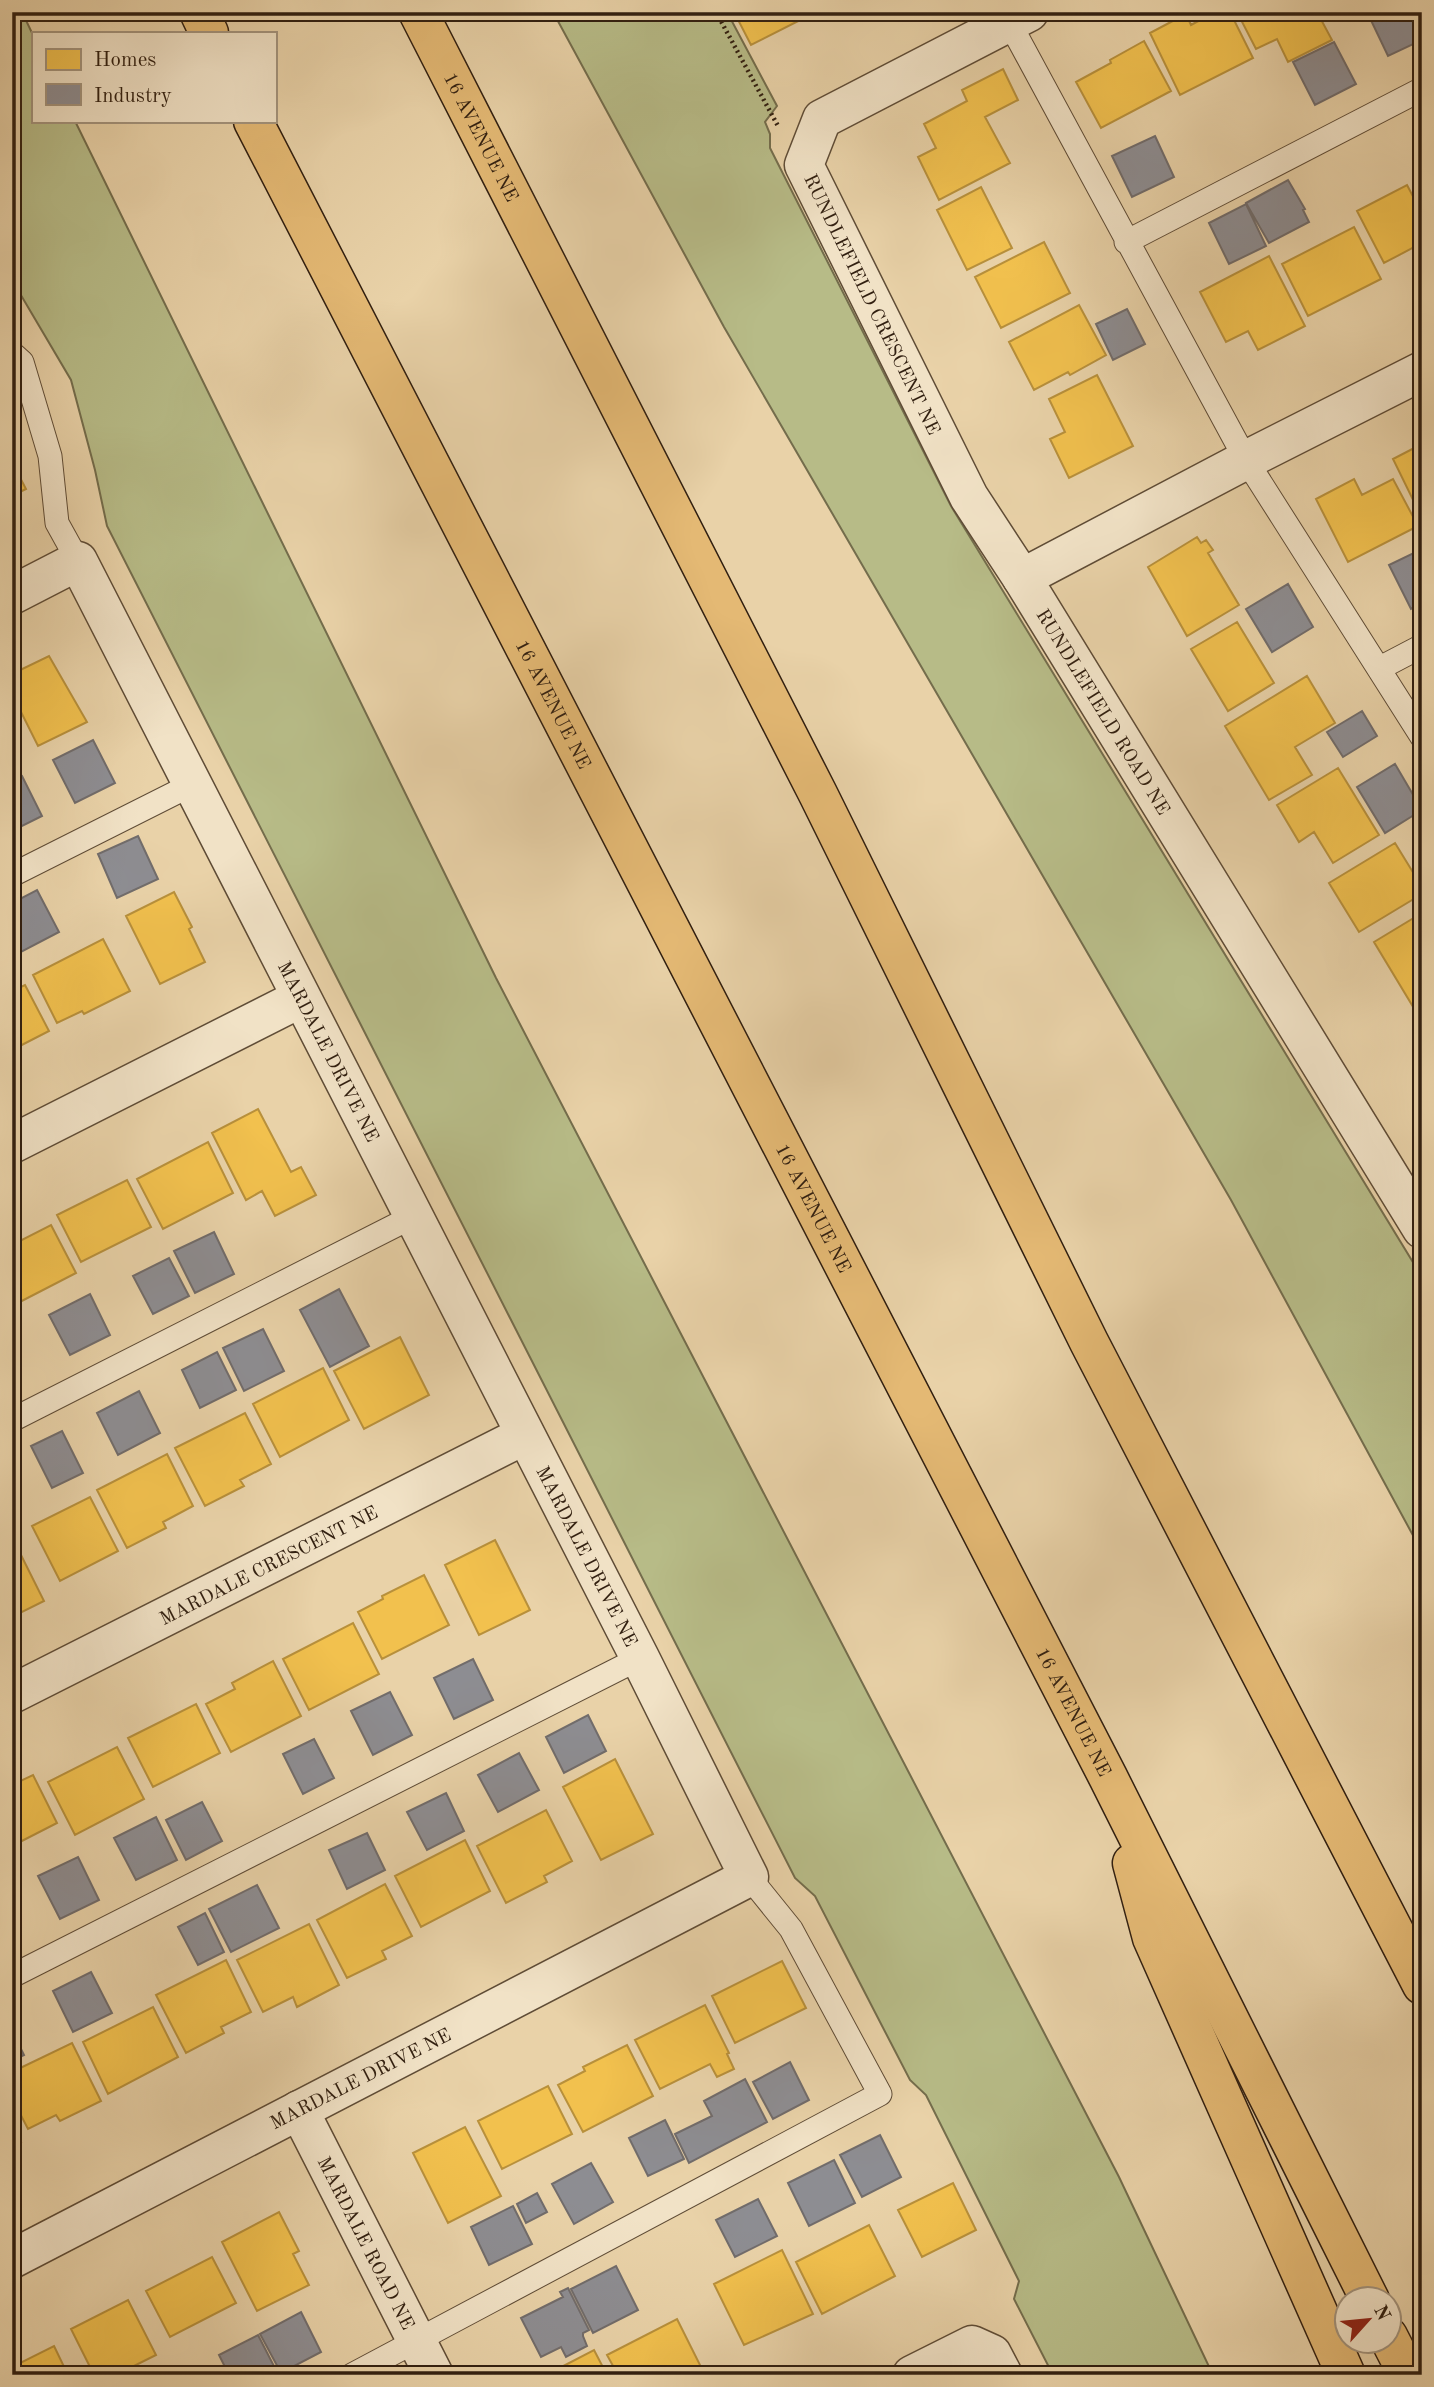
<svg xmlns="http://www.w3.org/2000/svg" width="1434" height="2387" font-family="'Old Standard TT',serif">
	<rect width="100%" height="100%" fill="#e9d2a8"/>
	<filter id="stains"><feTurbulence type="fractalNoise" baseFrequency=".00286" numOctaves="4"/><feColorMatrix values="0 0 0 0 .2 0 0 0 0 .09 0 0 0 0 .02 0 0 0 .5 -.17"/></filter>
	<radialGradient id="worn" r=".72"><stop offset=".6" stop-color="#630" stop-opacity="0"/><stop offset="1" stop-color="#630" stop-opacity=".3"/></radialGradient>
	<!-- green -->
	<path fill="#b7bb87" stroke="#746d4c" stroke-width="2" d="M12,12H22L33,35V121H75L496,978L1119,2177L1213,2375H1053L1014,2299L1019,2281L926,2095L910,2080L815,1896L795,1878L107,526L95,470L71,380L12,280Z
		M553,12H727L777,106L765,122L770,134V148L951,506L1422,1277V1552L1231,1200L724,327Z"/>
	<!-- homes -->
	<path fill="#f2c14e" stroke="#b8903b" stroke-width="2" d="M734,12H816L751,45Z
		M1215,12H1230L1253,58L1180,95L1150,33L1186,14L1191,25Z
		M1237,12H1317L1332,40L1288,62L1277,39L1256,49Z
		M1144,41L1171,91L1101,128L1076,82L1111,63L1110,60Z
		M1003,69L1018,100L985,117L1010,163L939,200L918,157L936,148L924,124L967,101L962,90Z
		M1407,185L1417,204L1422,202V243L1384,263L1357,211Z
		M981,187L1012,248L967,270L937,210Z
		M1354,227L1381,279L1308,316L1282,264Z
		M1044,242L1070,293L1001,328L975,277Z
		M1269,256L1305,326L1258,350L1248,331L1226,342L1200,292Z
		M1079,305L1106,355L1070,375L1068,372L1034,390L1009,342Z
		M1097,375L1133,446L1069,478L1050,439L1065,432L1049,399Z
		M1422,444V508L1418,510L1393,459Z
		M12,462L26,489L12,496Z
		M1354,479L1362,495L1393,479L1418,526L1348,562L1316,499Z
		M1197,537L1201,543L1206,540L1213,550L1208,553L1239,605L1187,636L1148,567Z
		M1237,622L1274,683L1228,711L1191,649Z
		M49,656L87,722L38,746L12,694V674Z
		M1307,676L1335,723L1295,747L1312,775L1269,800L1225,726Z
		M1338,768L1379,835L1333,863L1314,832L1299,842L1277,805Z
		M1395,843L1422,887V894L1359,932L1329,883Z
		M174,892L192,927L189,929L205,962L160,984L126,916Z
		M1422,913V1005L1415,1010L1374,942Z
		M103,939L130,991L84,1014L82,1011L57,1023L33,975Z
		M25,985L49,1031L12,1050V991Z
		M258,1109L291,1172L301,1167L316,1195L275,1216L262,1191L246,1200L212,1133Z
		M208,1142L233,1193L163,1229L137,1179Z
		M127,1180L151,1227L81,1262L57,1215Z
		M51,1225L76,1273L12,1306V1241L18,1238L20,1241Z
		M400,1337L429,1395L364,1429L334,1371Z
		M323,1368L349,1420L280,1457L253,1404Z
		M245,1413L271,1464L240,1480L244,1486L205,1506L175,1448Z
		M167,1454L193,1506L163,1522L166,1528L127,1548L97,1490Z
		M90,1497L118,1551L60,1581L32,1526Z
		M495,1540L530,1610L479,1635L445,1565Z
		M18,1549L44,1601L12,1617V1552Z
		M424,1575L449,1625L382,1659L358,1612L383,1599L382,1596Z
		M353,1623L379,1674L309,1710L283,1659Z
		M273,1661L301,1716L231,1752L206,1704L235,1689L232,1683Z
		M196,1704L220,1753L153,1787L128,1738Z
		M117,1747L144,1799L75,1835L48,1782Z
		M615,1759L653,1834L601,1860L563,1787Z
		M33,1775L57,1823L12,1846V1785Z
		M546,1810L572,1861L544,1876L547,1882L506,1903L477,1846Z
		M465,1840L490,1891L421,1927L395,1876Z
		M385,1884L412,1936L382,1951L386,1959L347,1978L317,1920Z
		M309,1924L339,1985L297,2007L293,1997L263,2012L237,1960Z
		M226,1960L251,2012L221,2027L224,2033L186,2053L156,1995Z
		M782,1961L806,2008L735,2043L712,1996Z
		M705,2005L729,2053L727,2054L734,2069L717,2077L710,2064L660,2089L635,2040Z
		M153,2007L178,2057L108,2094L83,2042Z
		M72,2043L101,2101L60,2121L56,2115L28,2129L12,2098V2072Z
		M627,2045L653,2096L583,2132L558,2085L585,2071L583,2067Z
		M548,2086L572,2134L502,2169L478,2121Z
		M12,2125L21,2142L12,2147Z
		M465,2127L501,2196L448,2223L413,2153Z
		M953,2183L976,2230L922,2257L898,2210Z
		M279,2212L299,2251L293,2254L309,2285L257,2311L222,2242Z
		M869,2225L895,2276L822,2314L796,2262Z
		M782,2250L813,2314L744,2345L714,2284Z
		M212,2257L236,2303L170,2337L146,2291Z
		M128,2300L156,2355L116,2375H94L71,2329Z
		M677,2319L703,2371L695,2375H618L607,2355Z
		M54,2346L68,2375H13L12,2367Z
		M594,2350L607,2375H546Z"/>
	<!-- industry -->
	<path fill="#8d8d92" stroke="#716c6b" stroke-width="2" d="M1371,12H1420L1422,40L1388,56L1368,14Z
		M1334,42L1356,84L1315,105L1293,62Z
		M1155,136L1174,177L1132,197L1112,156Z
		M1288,180L1305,209L1303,210L1309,222L1269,243L1246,203Z
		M1246,204L1266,246L1229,264L1209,223Z
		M1127,309L1145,344L1113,360L1096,324Z
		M1422,549V603L1411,609L1389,565Z
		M1288,584L1313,627L1272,652L1246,609Z
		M1362,711L1377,736L1343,757L1327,732Z
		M93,740L115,783L75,803L53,760Z
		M1395,764L1422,810L1385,833L1357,787Z
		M22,776L42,816L12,831V781Z
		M138,836L158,879L117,898L98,854Z
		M37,890L59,932L19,953L12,940V903Z
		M214,1232L234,1274L195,1293L174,1251Z
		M169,1258L189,1296L153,1314L133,1276Z
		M339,1289L369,1346L330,1367L300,1310Z
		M90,1294L110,1335L70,1355L49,1315Z
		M263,1329L284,1371L244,1391L223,1348Z
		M217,1352L236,1390L200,1408L182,1370Z
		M139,1391L160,1433L118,1455L97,1413Z
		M62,1431L83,1473L52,1488L31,1446Z
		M473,1659L493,1700L454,1719L434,1678Z
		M390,1692L412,1735L373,1755L351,1711Z
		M588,1715L606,1751L564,1773L546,1737Z
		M314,1739L334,1778L303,1794L283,1754Z
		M519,1753L539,1790L498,1812L478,1775Z
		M446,1793L464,1831L427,1850L407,1812Z
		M202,1802L222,1841L186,1860L166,1820Z
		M156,1817L177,1860L136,1880L114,1838Z
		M367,1833L385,1870L347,1889L329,1850Z
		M78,1857L99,1900L60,1919L38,1876Z
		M257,1885L279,1928L231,1952L209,1909Z
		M205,1913L224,1952L198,1965L178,1927Z
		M91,1972L112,2013L73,2032L53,1991Z
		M12,2031L24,2055L12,2061Z
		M790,2062L809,2100L773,2119L753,2082Z
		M745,2079L767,2122L689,2163L675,2134L712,2116L704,2101Z
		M665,2120L684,2159L648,2176L629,2138Z
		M880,2135L901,2177L862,2197L840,2155Z
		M834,2160L855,2203L809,2226L788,2183Z
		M591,2163L613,2202L574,2224L552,2184Z
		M537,2193L547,2212L526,2223L517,2204Z
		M758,2199L777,2236L735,2257L716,2220Z
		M513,2206L532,2244L489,2265L471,2227Z
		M616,2266L638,2310L593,2333L571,2289Z
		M568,2288L589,2330L583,2333V2336L587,2346L566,2357L561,2347L541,2357L521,2318L563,2297L560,2292Z
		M301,2312L321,2352L281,2373L260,2334Z
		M258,2335L278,2374L229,2375L219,2355Z"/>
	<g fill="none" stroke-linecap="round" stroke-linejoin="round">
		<defs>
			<path id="service" d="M1009,22L1246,460L1422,737
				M1126,242L1422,89
				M12,353L22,362L50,456L57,523L78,561
				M1380,668L1422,646
				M12,875L193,784
				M12,1420L414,1216
				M12,1976L640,1658
				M352,2375L880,2094L791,1929L749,1877"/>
			<g id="minor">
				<path id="s1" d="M1422,371L1246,460L1022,578L1422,1229"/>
				<path d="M1022,578L969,497L804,165L822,119L1029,12"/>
				<path id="s2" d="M12,595L78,561L640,1658L749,1877L12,2259"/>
				<path d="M12,1144L301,998"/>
				<path id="s3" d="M12,1694L525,1435"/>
				<path id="s4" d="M299,2110L434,2375"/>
				<path d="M912,2375L972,2345L992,2354L1003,2375"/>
			</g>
			<g id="motorway">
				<path d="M199,12L209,33"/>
				<path id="s5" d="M418,12L818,794L1089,1342L1422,1985"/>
				<path id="s6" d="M253,121L1108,1777L1370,2300"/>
				<path d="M1132,1863L1152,1938L1346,2375"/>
				<path d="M1388,2336L1408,2375"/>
			</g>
		</defs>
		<!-- service casing -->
		<use href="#service" stroke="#5f4c36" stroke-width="25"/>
		<!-- minor casing -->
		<use href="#minor" stroke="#5f4c36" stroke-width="41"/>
		<!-- motorway casing -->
		<use href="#motorway" stroke="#311f10" stroke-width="41"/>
		<!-- path -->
		<path stroke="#311f10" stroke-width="4.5" stroke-dasharray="2 3.5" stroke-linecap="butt" d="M716,12L778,126"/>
		<!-- service -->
		<use href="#service" stroke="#f1e2c6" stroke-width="23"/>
		<!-- minor -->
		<use href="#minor" stroke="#f1e2c6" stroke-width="38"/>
		<!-- motorway -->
		<use href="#motorway" stroke="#e4b974" stroke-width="38"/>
	</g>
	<g text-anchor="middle" stroke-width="7" stroke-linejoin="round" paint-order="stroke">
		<!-- street labels -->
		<g font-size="19" fill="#311f10" stroke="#f1e2c6">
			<text dy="7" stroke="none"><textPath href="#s5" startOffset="140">16 AVENUE NE</textPath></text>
			<text transform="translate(873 304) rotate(64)" y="7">RUNDLEFIELD CRESCENT NE</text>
			<text dy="7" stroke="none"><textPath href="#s6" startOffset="656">16 AVENUE NE</textPath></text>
			<text dy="7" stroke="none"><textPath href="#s1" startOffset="607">RUNDLEFIELD ROAD NE</textPath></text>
			<text dy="7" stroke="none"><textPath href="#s2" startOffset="625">MARDALE DRIVE NE</textPath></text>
			<text dy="7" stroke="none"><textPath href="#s6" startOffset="1223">16 AVENUE NE</textPath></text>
			<text dy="7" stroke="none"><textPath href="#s2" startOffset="1192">MARDALE DRIVE NE</textPath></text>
			<text dy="7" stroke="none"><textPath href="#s3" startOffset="287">MARDALE CRESCENT NE</textPath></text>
			<text dy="7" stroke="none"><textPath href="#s6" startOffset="1790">16 AVENUE NE</textPath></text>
			<text transform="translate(360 2078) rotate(-27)" y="7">MARDALE DRIVE NE</text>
			<text dy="7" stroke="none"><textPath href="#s4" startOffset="149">MARDALE ROAD NE</textPath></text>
		</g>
	</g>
	<!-- margin -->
	<rect width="1434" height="2387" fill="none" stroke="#e9d2a8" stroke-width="42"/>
	<rect x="14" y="14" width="1406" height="2359" fill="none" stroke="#311f10" stroke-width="3.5"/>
	<rect x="21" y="21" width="1392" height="2345" fill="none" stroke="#311f10" stroke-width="2"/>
	<!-- legend -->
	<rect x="32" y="32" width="245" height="91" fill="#f1e2c6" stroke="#a4947d" stroke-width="2"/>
	<rect x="46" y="49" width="35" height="21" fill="#f2c14e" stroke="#a4947d" stroke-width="2"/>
	<text x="94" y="66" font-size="21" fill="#311f10">Homes</text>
	<rect x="46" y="84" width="35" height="21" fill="#8d8d92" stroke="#a4947d" stroke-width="2"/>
	<text x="94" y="102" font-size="21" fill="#311f10">Industry</text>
	<!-- north arrow -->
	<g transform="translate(1368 2320) rotate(63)"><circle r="33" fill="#f1e2c6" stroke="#a4947d" stroke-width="2"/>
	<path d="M0-5L12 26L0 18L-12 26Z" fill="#8f2418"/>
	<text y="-10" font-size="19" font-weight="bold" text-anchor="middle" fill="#311f10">N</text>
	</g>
	<rect width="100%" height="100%" filter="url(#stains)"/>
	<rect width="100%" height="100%" fill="url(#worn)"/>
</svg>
